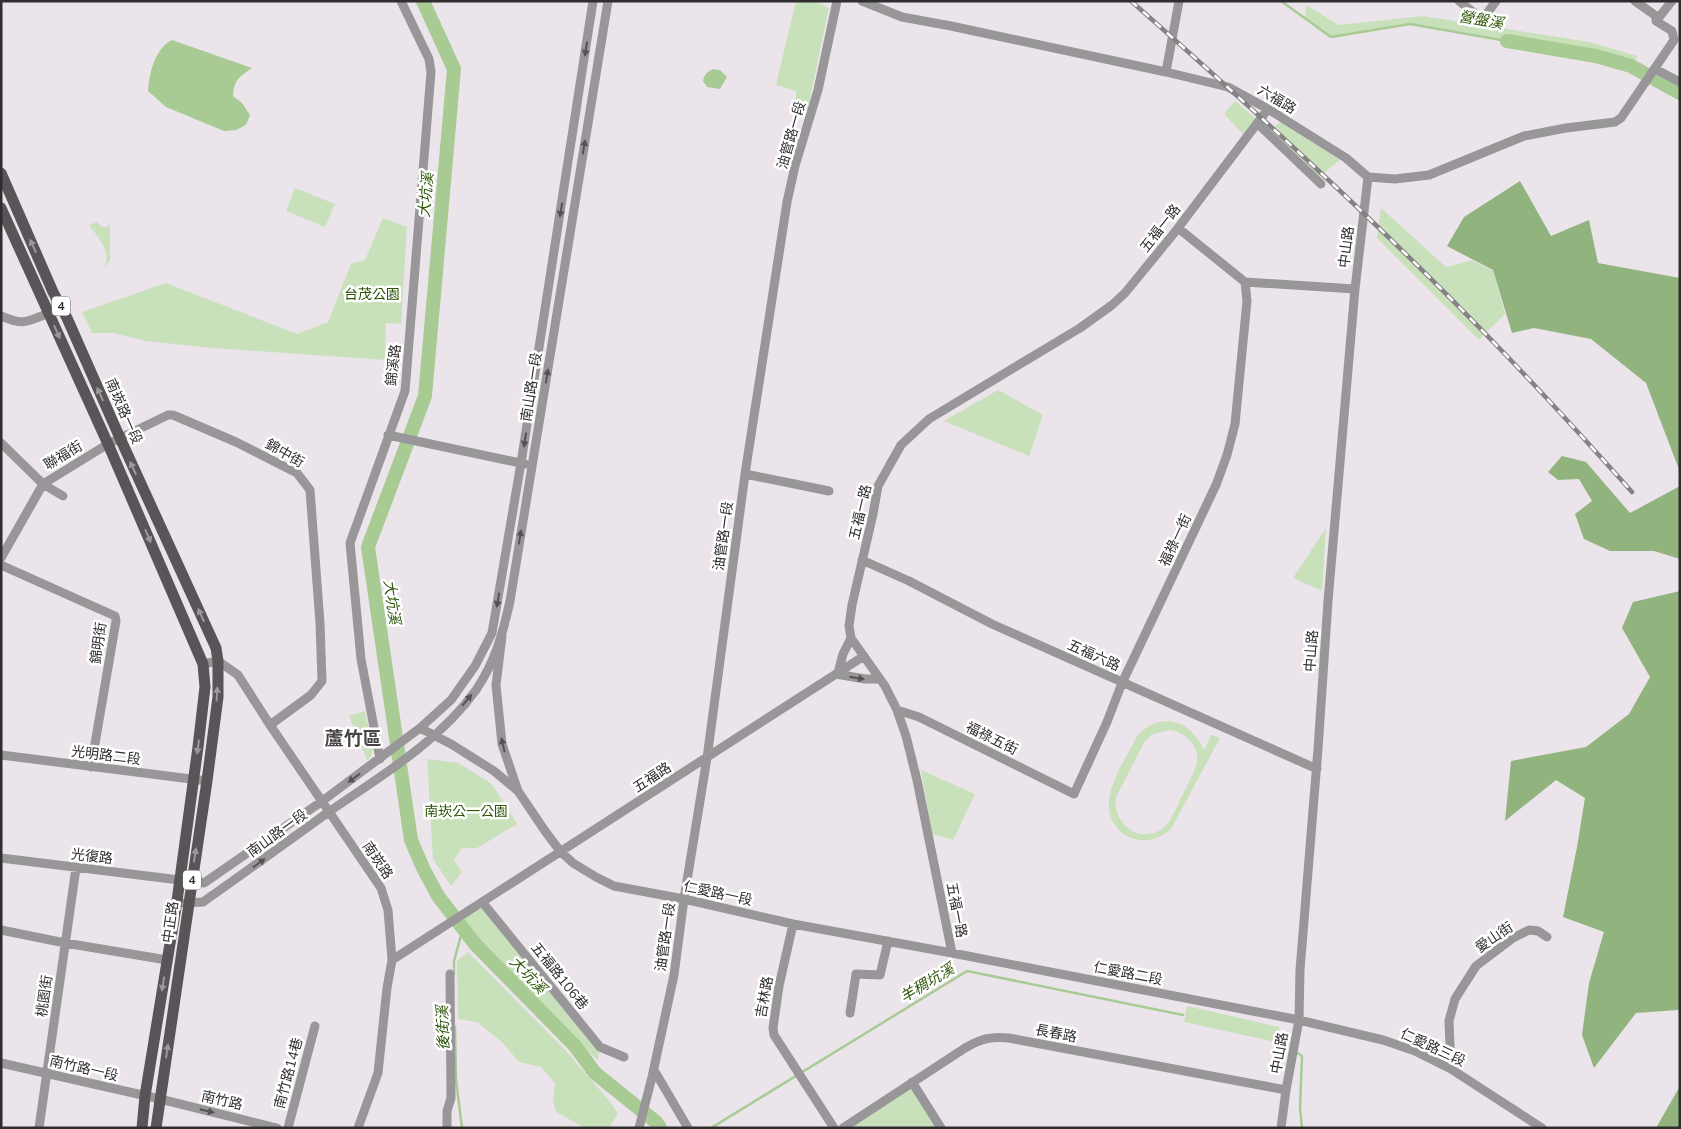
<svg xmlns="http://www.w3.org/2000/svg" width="1681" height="1129" font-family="'Nunito Sans','Noto Sans TC',sans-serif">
	<rect width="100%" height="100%" fill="#ebe5eb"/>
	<!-- green -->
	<path fill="#c8e1bb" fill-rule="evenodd" d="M796,1H814L829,8L807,112L796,117V91L776,85Z
		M1306,5L1339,25L1423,16L1590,42L1637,56L1634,67L1596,55L1410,23L1331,36L1305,18Z
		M1235,101L1256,119L1243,134L1224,114Z
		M1282,121L1340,160L1319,177L1270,130Z
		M295,188L335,204L325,227L286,211Z
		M1381,208L1446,267L1472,260L1493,271L1505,314L1479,340L1377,238Z
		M383,218L407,227L401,324L386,323L385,360L213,348L146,341L113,333H92L82,312L166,283L297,334L328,322L351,264L365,260Z
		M97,222L102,227H107L110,224V260L104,268C112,251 98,238 89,225Z
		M998,390L1043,415L1029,456L944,421Z
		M1326,528L1322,591L1293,578Z
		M365,711L373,749L370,758L367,760L349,716Z
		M1170,721C1188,724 1196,735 1204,750L1211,735L1220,738L1171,829C1161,838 1148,843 1135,839C1127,837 1120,833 1116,826C1095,801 1125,761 1137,736C1146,726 1156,721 1170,721ZM1170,730C1186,733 1202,748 1196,766C1192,777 1186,788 1181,798C1176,807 1172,821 1163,828C1140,846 1112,823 1116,797L1145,741L1153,734Z
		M427,759L458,763L492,784L517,824L477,848H462L454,860L462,872L451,886L433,859Z
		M921,770L975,794L953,840L932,834Z
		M483,903L600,1047L598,1060L540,1012L486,948L473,939L456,919Z
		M468,952L567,1052L612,1104L618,1114L609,1128H585L556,1112L553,1100L555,1083L541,1067L519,1062L502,1042L477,1022L458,1019L457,961Z
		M1187,1006L1279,1027L1280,1043L1184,1022Z
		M911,1086L938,1128H847Z"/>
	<!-- forest -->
	<path fill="#91b37e" d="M1520,181L1551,236L1589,220L1598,263L1680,278V472L1646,383L1591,339L1534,328L1512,333L1493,270L1447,246L1464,217Z
		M1562,456L1586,462L1630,513L1680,486V559L1654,551H1610L1584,539L1575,514L1592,501L1579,479L1558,480L1548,472Z
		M1680,591V1008L1678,1010L1636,1013L1594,1068L1582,1035L1589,983L1604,932L1563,917L1577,847L1585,798L1556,780L1505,821L1511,761L1586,747L1629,714L1650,677L1622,628L1633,602Z
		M1680,1086V1128H1656Z"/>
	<!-- water -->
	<path fill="#a8cb94" d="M172,40L252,68C239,77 234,80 233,96L242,103L250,115L246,125L236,130L224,131L166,107L148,91C149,74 155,48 172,40Z
		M713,69L720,70L727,77L720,89L707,87L703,81C704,75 707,72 713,69Z"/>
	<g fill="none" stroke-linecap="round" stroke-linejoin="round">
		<!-- stream -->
		<path stroke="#a8cb94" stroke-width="2.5" d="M1281,1L1331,37L1410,24L1507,41
			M454,974V961L463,928
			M455,1027L456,1080L462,1128
			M1296,1052L1302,1056L1300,1108L1302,1128
			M711,1128L967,971L1183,1015"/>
		<!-- river -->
		<path stroke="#a8cb94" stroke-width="14" d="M423,1L454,69L425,396L368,547L411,840L423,868L438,896L475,944L575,1046L595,1073L656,1122L660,1128
			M1507,41L1596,56L1631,66L1680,93"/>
		<!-- minor -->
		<path stroke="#989698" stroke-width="9" d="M862,1L902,17L951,26L1166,72L1228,87L1268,109L1346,158L1368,177L1395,179L1429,175L1524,136L1566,128L1615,122L1621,118L1674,40L1672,31L1656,21V16L1635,1
			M1459,1L1477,15L1485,16L1496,1
			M1656,21L1672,1
			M1655,69L1680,82
			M1166,72L1179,1
			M1257,123L1321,184
			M1245,282L1355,289
			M1,316C25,326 26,322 49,313
			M388,435L525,464
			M1,443L43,484L63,496
			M745,474L829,491
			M1,558L43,484L108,444L168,415H173L236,442L297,473L310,490L320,623L322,681L311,695L270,725
			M862,560L909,581L992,624L1317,769
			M1,565L115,616L116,621L91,767
			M502,636L496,685L502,744L518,791L545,831L560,851L573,863L596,877L614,886L684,899L793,924L952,953L1299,1020L1383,1040L1415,1051L1451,1069L1542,1128
			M203,664L218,661L238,675L270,725L381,888L388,910L392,960L387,988L378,1073L358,1128
			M838,673L843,654L851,638
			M836,674L865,679H879
			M897,710L919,717L1074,794L1107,722L1122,683L1216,485L1227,455L1235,424L1247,301L1245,282L1178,228
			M420,728L451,744L494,771L518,791
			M1,755L207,781
			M380,759L361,659L350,543L405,391L407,367L431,72L429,59L401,1
			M1,858L204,883L321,802L420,728L451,700L475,666L492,633L521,463L593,1
			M184,903L203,902C246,872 288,841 330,811C381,776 440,741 476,690C495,662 503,633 510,601L608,1
			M483,903L600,1047L624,1057
			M793,924L779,986L773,1028L774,1035L834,1128
			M1,930L65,943L167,960
			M952,953L917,780L906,736L897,710L885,686L851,638L849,626L852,605L873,514L878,486L901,445L929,419L1080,328L1112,305L1125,293L1175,232L1268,109
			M392,960L864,656
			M850,1013L856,974L880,975L888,941
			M1,1063L160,1099L277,1128
			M1451,1069L1449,1021L1455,999L1476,966L1513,938L1529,930L1538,931L1547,937
			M654,1070L688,1128
			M912,1082L941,1128
			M39,1128L76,868
			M288,1128L315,1026
			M447,1128V1111L451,1098L450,974
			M639,1128L652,1077L674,975L684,899L707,758L745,474L787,202L795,166L818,90L837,1
			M843,1128L965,1048C981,1039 990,1036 1009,1038L1286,1090
			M1281,1128L1286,1090L1299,1020L1300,970L1318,749L1328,601L1355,289L1368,177"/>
		<!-- major -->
		<path stroke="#585458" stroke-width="11" d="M1,173L53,292L67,318L120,438L216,648L218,661V697L207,781L156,1128
			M1,208L108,444L203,664L205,687L198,747L177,901L145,1096L142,1128"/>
		<defs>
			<path id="rail" d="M1131,1C1259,114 1386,230 1504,353C1548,399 1590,445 1632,492"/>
		</defs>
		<!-- rail casing -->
		<use href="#rail" stroke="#858185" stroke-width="4.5"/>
		<!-- rail -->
		<use href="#rail" stroke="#fff" stroke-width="2.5" stroke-dasharray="8" stroke-linecap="butt"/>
	</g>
	<!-- one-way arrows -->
	<defs><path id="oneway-solid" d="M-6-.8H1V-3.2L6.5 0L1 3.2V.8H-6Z" transform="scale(1.25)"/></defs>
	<g fill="#545254">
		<use href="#oneway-solid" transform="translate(586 49) rotate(99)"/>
		<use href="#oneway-solid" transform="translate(584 147) rotate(-81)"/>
		<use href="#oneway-solid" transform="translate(561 210) rotate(99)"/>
		<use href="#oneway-solid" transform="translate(547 376) rotate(-81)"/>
		<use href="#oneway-solid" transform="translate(525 440) rotate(99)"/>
		<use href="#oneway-solid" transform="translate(520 537) rotate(-81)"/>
		<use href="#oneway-solid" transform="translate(498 600) rotate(100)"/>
		<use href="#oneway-solid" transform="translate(857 678) rotate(9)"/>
		<use href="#oneway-solid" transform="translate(467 700) rotate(-50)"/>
		<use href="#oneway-solid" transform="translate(503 745) rotate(-103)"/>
		<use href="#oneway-solid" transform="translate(354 778) rotate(144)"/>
		<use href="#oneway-solid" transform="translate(259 863) rotate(-36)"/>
		<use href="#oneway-solid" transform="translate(207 1111) rotate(13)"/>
	</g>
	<g fill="#9b989b">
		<use href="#oneway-solid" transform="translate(33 246) rotate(-114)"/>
		<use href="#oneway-solid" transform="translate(57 332) rotate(66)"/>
		<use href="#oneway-solid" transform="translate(100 394) rotate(-114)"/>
		<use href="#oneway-solid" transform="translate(133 468) rotate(-115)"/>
		<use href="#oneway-solid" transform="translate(148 536) rotate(67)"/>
		<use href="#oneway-solid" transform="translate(201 615) rotate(-115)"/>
		<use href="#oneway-solid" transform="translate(217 694) rotate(-87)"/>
		<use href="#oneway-solid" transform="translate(198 747) rotate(98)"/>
		<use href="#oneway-solid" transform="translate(195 855) rotate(-81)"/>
		<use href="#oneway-solid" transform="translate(163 984) rotate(99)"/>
		<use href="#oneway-solid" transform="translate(167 1051) rotate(-82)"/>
	</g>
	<g text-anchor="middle" stroke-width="5" stroke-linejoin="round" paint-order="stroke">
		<!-- shield labels -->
		<g fill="#fff" stroke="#6d6c6d" stroke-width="1">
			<rect x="52" y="296.5" width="18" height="19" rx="4"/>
			<rect x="183" y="870.5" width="18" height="19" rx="4"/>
		</g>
		<g font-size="12" font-weight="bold" fill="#2f2d2f">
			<text x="61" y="310">4</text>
			<text x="192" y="884">4</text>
		</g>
		<!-- street labels -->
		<g font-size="14" fill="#2f2d2f" stroke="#fff">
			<text transform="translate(1277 99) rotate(31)" y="5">六福路</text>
			<text transform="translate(791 135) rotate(-74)" y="5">油管路一段</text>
			<text transform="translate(1160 228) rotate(-52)" y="5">五福一路</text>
			<text transform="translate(1346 247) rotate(-83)" y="5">中山路</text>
			<text transform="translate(393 365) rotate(-83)" y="5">錦溪路</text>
			<text transform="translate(531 387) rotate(-81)" y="5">南山路一段</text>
			<text transform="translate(124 411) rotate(66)" y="5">南崁路一段</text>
			<text transform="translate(285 453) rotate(30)" y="5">錦中街</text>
			<text transform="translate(63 455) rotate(-31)" y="5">聯福街</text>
			<text transform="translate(860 512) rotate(-77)" y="5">五福一路</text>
			<text transform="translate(723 536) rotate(-82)" y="5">油管路一段</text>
			<text transform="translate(1175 540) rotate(-65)" y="5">福祿一街</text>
			<text transform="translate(98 643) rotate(-82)" y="5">錦明街</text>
			<text transform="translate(1311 651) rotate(-86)" y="5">中山路</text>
			<text transform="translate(1094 655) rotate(24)" y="5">五福六路</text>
			<text transform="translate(992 738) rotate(26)" y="5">福祿五街</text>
			<text transform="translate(106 755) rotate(7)" y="5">光明路二段</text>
			<text transform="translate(652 777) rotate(-33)" y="5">五福路</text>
			<text transform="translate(277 833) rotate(-36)" y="5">南山路一段</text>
			<text transform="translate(92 856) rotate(7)" y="5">光復路</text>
			<text transform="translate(378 860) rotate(56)" y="5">南崁路</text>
			<text transform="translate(718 893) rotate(12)" y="5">仁愛路一段</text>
			<text transform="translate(957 910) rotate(79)" y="5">五福一路</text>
			<text transform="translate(170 922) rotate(-82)" y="5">中正路</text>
			<text transform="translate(665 937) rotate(-82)" y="5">油管路一段</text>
			<text transform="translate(1494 937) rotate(-34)" y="5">愛山街</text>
			<text transform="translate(1128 973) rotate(11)" y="5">仁愛路二段</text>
			<text transform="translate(560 976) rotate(51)" y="5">五福路106巷</text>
			<text transform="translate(44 996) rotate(-82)" y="5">桃園街</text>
			<text transform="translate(764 997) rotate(-80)" y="5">吉林路</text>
			<text transform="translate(1056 1033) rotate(11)" y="5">長春路</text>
			<text transform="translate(1433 1047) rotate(25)" y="5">仁愛路三段</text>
			<text transform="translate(1279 1053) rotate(-80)" y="5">中山路</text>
			<text transform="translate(84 1068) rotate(13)" y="5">南竹路一段</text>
			<text transform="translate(288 1073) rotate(-75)" y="5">南竹路14巷</text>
			<text transform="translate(222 1100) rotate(13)" y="5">南竹路</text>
		</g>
		<!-- park labels -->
		<g font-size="14" fill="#2b5505" stroke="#fff">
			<text x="372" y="299">台茂公園</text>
			<text x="466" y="816">南崁公一公園</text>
		</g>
		<!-- water labels -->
		<g font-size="15" font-style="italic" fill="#2f580a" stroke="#fff">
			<text transform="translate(1481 20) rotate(10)" y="5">營盤溪</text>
			<text transform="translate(426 195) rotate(-85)" y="5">大坑溪</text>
			<text transform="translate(392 602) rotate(82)" y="5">大坑溪</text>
			<text transform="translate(528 975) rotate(46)" y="5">大坑溪</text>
			<text transform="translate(927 983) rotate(-31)" y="5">羊稠坑溪</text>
			<text transform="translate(443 1028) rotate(-92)" y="5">後街溪</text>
		</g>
		<!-- district labels -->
		<g font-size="19" font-weight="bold" fill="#474347" stroke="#fff">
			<text x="353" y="745">蘆竹區</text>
		</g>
	</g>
	<!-- border -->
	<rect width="1681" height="1129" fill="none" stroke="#2f2d2f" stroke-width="5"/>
</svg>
